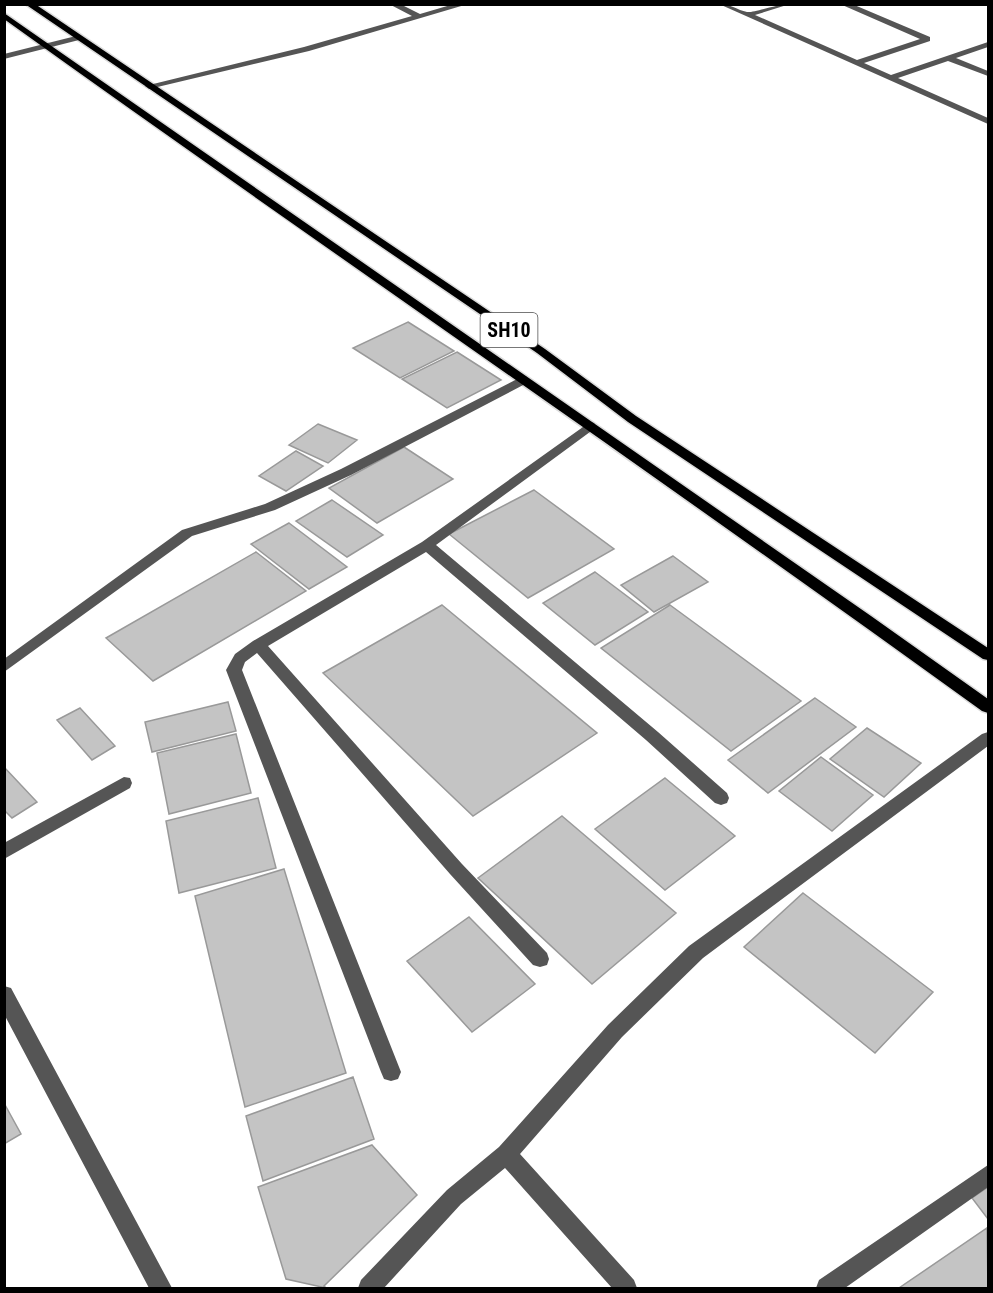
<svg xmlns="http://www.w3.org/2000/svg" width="993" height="1293" font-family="'Roboto Condensed',sans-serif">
	<rect width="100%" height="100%" fill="#fff"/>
	<!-- building -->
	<path fill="#c4c4c4" stroke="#999" stroke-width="1.5" d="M408,322L454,351L400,378L353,348Z
		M457,352L501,380L447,408L402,379Z
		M318,424L357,440L328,463L289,445Z
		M404,447L453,479L377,523L329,488Z
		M296,451L323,466L286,491L259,476Z
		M534,490L614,549L528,598L449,534Z
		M332,500L383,535L347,557L296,521Z
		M289,523L347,567L309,589L251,544Z
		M256,552L306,591L153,681L106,638Z
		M673,556L708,582L654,612L621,585Z
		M595,572L648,612L595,645L543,603Z
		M442,605L597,733L473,816L323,673Z
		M670,605L801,701L731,751L601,648Z
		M815,698L856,727L768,793L728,760Z
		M228,702L236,731L152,752L145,722Z
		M80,708L115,746L92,760L57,720Z
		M867,728L921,763L884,797L830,759Z
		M236,734L251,793L169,814L157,753Z
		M821,757L873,795L832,831L779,791Z
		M4,767L37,802L12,818L4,810Z
		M665,778L735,836L665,890L595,829Z
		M258,798L276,868L179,893L166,821Z
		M562,816L676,913L592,984L478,878Z
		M284,869L346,1073L245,1107L195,896Z
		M803,893L933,992L875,1053L744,947Z
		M469,917L535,984L472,1032L407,961Z
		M353,1077L374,1139L263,1181L246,1116Z
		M4,1103L21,1134L4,1144Z
		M372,1145L417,1195L324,1286L326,1288L286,1279L258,1187Z
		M988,1187V1219L972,1198Z
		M987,1228L988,1288H899Z"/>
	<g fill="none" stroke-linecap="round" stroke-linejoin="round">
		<defs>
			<path id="major" d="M25,4H35L545,349L636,416L988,648V660L983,659L628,422L537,353Z
				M4,13L871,616L988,699V713L982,711C659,477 329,252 4,19Z"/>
		</defs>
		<!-- major casing -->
		<use href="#major" stroke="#dbdbdb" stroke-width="3"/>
		<!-- minor -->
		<path fill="#555" fill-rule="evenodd" d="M389,4H400L420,14L454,4H468L309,51L149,89L145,86L304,47L412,16Z
			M719,4C731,4 737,10 747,12C753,13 778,4 790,4L755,15L857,60L920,39L840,4H852L930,37V41L864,63L891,75L988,42V47L956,58L988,71V76L948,61L898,78L988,118V124Z
			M76,36L80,38L79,40L4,59V54Z
			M523,376L527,377V383L351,475L275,510L192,536L4,672V659L182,530L265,504L341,469Z
			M590,422L594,423L596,426L594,429L436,545L658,732L727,793L729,798L727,803L721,805L715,803L646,740L426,552L268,646L462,864L547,953L549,959L547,965L540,967L533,965L450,874L257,653L245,662L242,670L401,1072L398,1079L391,1081L384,1079L381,1072L226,670L235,654L253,641L422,542Z
			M988,732V746L703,958L622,1037L520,1154L634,1280L637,1288H612L505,1168L461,1204L384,1288H358L361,1280L447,1190L499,1147L608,1025L689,946L982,734Z
			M124,777L130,778L132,783L130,788L4,859V843Z
			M4,986L11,988L172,1288H149L4,1014Z
			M988,1165V1187L845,1288H816L819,1280Z"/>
		<!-- major -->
		<use href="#major" fill="#000" fill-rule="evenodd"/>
	</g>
	<g text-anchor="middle" stroke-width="4.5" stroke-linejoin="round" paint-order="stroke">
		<!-- shield labels -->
		<rect fill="#fff" stroke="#4c4c4c" stroke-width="1.5" x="480.5" y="313" width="57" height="34" rx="4.5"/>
		<g font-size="20" font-weight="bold" fill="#000">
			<text x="509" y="337">SH10</text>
		</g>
	</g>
	<!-- border -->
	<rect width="993" height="1293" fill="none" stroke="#000000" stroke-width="12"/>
</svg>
